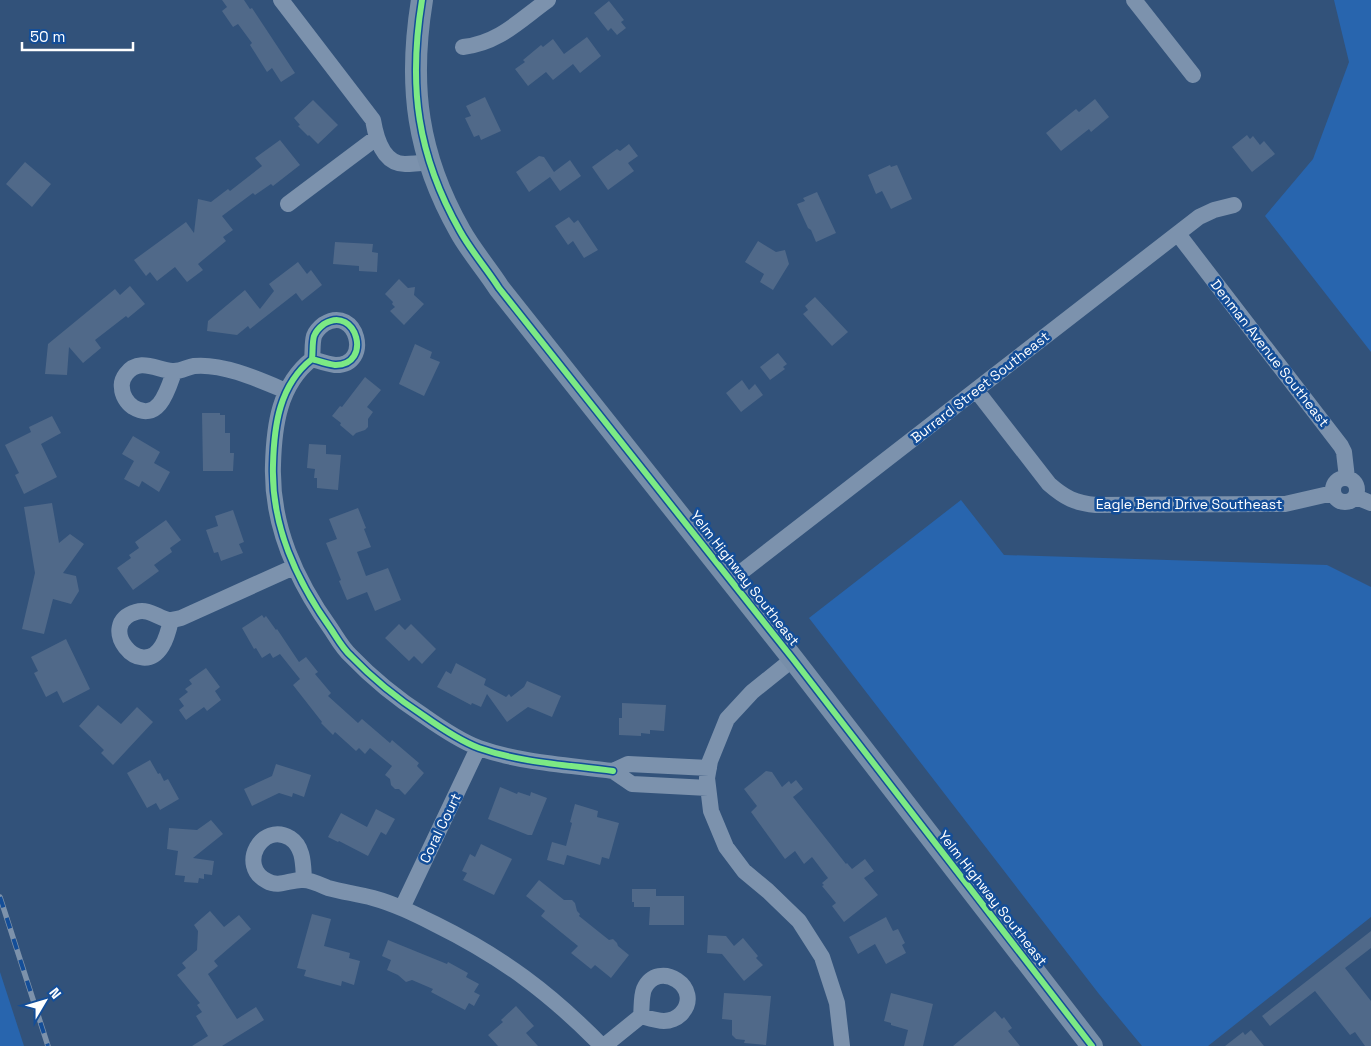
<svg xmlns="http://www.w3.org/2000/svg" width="1371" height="1046" font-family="'Space Grotesk',sans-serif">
	<rect width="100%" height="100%" fill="#32527a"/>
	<!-- green -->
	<path fill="#2865ae" d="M1334,0H1371V352L1265,216L1313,159L1349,62Z
		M961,500L1004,555L1327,565L1371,587V917L1208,1046H1142L1099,994L809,618Z
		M0,972L24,1046H0Z"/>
	<!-- building -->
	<path fill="#506989" d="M222,0H244L250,9L252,8L295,73L281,82L272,68L267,72L250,45L252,43L238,24L233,27L222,11L227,7Z
		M609,1L624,20L621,22L626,28L617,35L611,28L608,31L594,13Z
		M587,37L601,56L580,73L573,64L553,80L546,72L528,86L515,69L525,62L523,60L541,45L543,47L553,39L564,54Z
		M485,97L501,131L481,140L479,135L474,137L465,118L471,116L466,106Z
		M1095,99L1109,117L1091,132L1089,129L1061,151L1046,133L1076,109L1079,112Z
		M313,100L338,125L318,144L309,135L308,136L298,126L300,125L294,118Z
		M1247,135L1250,139L1253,136L1260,145L1264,141L1275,154L1252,172L1232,147Z
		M280,140L300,165L273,186L271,184L255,195L253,193L222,216L233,230L223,237L226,241L198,264L203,270L187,282L175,267L157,281L150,272L146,276L134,260L186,222L194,233L198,199L211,202L228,189L230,191L262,166L255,158Z
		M629,144L638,156L628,163L634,171L608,190L592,167L617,149L620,151Z
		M539,156L544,157L554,172L570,160L581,176L560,191L550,177L529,192L516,172Z
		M25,162L51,184L32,207L6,184Z
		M890,165L891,167L897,165L912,199L891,209L882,191L876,194L868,175Z
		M817,192L836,233L816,242L811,230L808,228L797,204L805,201L803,198Z
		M569,217L574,223L578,220L598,250L584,258L573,241L568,245L555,226Z
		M758,241L776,252L785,250L789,264L773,290L760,282L764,274L745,262Z
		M335,242L373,244L372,252L378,253L377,272L359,271V266L333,264Z
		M298,262L307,274L311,270L322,285L302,301L296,293L250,329L248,326L237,335L207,331L208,321L245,290L260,309L274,291L269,284Z
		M399,279L408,288L415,287L414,295L424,304L404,325L390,311L395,307L392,304L393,302L385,294Z
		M130,286L145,304L128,318L126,316L95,340L101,348L83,363L69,347L67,375L45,374L48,344L115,289L120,295Z
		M815,297L848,332L832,346L803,314L808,310L805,306Z
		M415,344L432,352L430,358L440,362L424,396L399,384Z
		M778,353L787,364L783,367L785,369L770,380L760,367Z
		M365,377L381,390L367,407L373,412L368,419V427L365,430L356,433L353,436L340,425L341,423L332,416L340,406L342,407Z
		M742,380L749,390L755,384L763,395L741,412L726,393Z
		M202,413H220V415H225V433H230V453H234L233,471H203Z
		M52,416L61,433L41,444L57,477L24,494L15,475L19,473L5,445L31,432L29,427Z
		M133,436L160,452L154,463L170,472L159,492L142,481L139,487L124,479L134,461L122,454Z
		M309,444L326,445V454L341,455L338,490L317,488V478H314L315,469L307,468Z
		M52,503L59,543L70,534L84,544L63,573L76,576L79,591L71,604L53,599L44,634L22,629L35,573L24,507Z
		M358,508L366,528L364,529L371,547L357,552L366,576L388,568L401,600L375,611L367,592L347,600L339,581L341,580L326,543L337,539L329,519Z
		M233,510L244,542L239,544L243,553L221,561L218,552L214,553L206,530L218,526L215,516Z
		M166,520L181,540L170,548L172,552L154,565L159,571L133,590L117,568L131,558L129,555L139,548L135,542Z
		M262,615L264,618L266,616L276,630L277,629L299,662L306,657L318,672L315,674L331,693L328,696L358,723L362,719L390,743L392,740L419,763L417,766L424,773L405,795L399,789H395L391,785L390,779L385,775L392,766L370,748L365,754L359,748L356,751L335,732L333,735L321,723L322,722L293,685L300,679L280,654L273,658L270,653L262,658L256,648L254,649L242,628Z
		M399,624L405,630L411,624L436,649L422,664L414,656L409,661L385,638Z
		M66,639L90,689L63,703L57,691L46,697L34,673L38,671L31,657Z
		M456,663L486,679L484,685L506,697L509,694L511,697L524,687L527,681L561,696L552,717L528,707L507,722L487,694L481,707L472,703L471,705L437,687L446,671L451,674Z
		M206,668L220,687L215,691L221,700L207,711L204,707L186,720L179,710L184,706L179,699L188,692L185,689L192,684L189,680Z
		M622,703L666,705L664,731L650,730V734L641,733V736L619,735V718H622Z
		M98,705L121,724L137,707L153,722L113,765L101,753L104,750L79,726Z
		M150,760L158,774L160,773L164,781L168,779L179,799L160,810L156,803L147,808L127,773Z
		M276,764L311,775L304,797L293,793L292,797L279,793L252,806L244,789L272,776Z
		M766,771L772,772L782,787L789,781L791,784L796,780L803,789L793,797L846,864L847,863L852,869L865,859L874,871L864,878L878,895L844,922L832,906L836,903L822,886L824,885L822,883L828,878L812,857L804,864L795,851L785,859L751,812L757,806L744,789Z
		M500,787L517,794L518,792L530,796L531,792L547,798L532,835H528L488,819Z
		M575,804L598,811L597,817L619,823L609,859L602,857L600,865L567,855L564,865L547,860L552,842L566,846L572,823L570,822Z
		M376,809L395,819L386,835L381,832L368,856L339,841L338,842L328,837L341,813L367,827Z
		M211,820L223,834L193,858L214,861L212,875L204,874V879L199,878L198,883L184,882L185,876L175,875L178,851L167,849L169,828L197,830Z
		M481,844L512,859L494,895L463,880L467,873L462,871L470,854L475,857Z
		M539,880L564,900H572L575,903L577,911L580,914L579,916L609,940L613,939L617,943L618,946L629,955L611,978L595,965L591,969L571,953L578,946L541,916L545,911L526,896Z
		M632,889H656V896H684V925H649L650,907H634V902H632Z
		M210,911L224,927L239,915L251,929L214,961L218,966L208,974L237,1019L256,1007L264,1020L222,1046H192L208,1036L196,1016L202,1012L197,1005L200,1003L177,975L186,968L182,963L197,950L198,931L194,925Z
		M312,914L331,919L324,946L350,953L349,958L360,961L354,985L342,981L341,986L304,976L306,970L297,968Z
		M886,917L893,931L898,929L905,943L902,945L906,953L886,964L875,944L858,954L849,937Z
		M1371,931V948L1345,968L1371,1001V1046H1365L1355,1032L1350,1035L1315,991L1270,1026L1262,1016Z
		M708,935L726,936L734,946L743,938L758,956L756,958L763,965L744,981L722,954L707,953Z
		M388,940L447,964L448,962L468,973L466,977L479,984L474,992L480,995L474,1006L469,1003L465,1010L431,992L433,989L412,980L406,982L398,975L387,970L391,960L382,956Z
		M724,993L771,996L766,1045L744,1043L745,1040L736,1039L732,1035V1020L722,1019Z
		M891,993L933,1004L923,1046H904L908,1030L891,1025V1023L884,1021Z
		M516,1006L534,1026L526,1033L538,1046H498L488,1035L503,1022L501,1020Z
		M995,1011L1002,1019L1004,1017L1012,1028L1008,1031L1020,1046H953Z
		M1251,1030L1264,1046H1225L1243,1032L1245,1035Z"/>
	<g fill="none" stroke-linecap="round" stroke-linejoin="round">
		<!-- street -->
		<path stroke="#7c92ad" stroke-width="16" d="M281,0L373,120C376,138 383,164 405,164C413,164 421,163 429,162
			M1134,0L1193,75
			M463,47C499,43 520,20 548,0
			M288,204L376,138
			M1178,234L1341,446L1344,452L1347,478
			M312,359C319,361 327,364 335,365C373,366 357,304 324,324C320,327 316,331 314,336C312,343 313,352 312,359C279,385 274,426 273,465C271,526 296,580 331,629C337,638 343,649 351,656C373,679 398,699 424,716C441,728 460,741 479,748C522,763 569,765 613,771
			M174,372C168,389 159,423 133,407C127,403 122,395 122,388C121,383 123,378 126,374C139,357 157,370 172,371C180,372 187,367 194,366C223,363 260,380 286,391
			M976,390L1049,484C1065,498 1075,503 1096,505L1285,504L1333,493
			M1333 490a12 12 0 1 1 24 0a12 12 0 1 1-24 0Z
			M1356,497L1371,503
			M731,580L1199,217L1214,210L1234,205
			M171,620C169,629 167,638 162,646C140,682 95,624 136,612C149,608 158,618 169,620C173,620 177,619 181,618L294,567
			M793,659L752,692L727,719L710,761L707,778L711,811L726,847L744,871L768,891L799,921L822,957L837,1003L842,1046
			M708,788L632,784L613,771L628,764L709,768
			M304,879C303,865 304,847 290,838C262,821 237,866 267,881C279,888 291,879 303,880C311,880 321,885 328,888C343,892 358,894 373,898C395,904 415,914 435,924C502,957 550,993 602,1046
			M402,908L478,748
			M604,1046L641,1016C642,1007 641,997 644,989C658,958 705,988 681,1014C677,1018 670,1021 664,1021C657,1021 648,1018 641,1016"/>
		<!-- secondary -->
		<path stroke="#778ea9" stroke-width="22" d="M422,0C408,86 417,155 460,231C471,251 487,269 499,288L793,659L1092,1046"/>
		<defs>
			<path id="rail" d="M0,897L48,1046"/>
		</defs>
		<!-- rail casing -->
		<use href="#rail" stroke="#7d92ab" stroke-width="5.5"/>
		<!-- rail -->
		<use href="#rail" stroke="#144e98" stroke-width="4" stroke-dasharray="11" stroke-linecap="butt"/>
		<defs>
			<path id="cycleway" d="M422,0C408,86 417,155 460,231C471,251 487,269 499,288L793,659L1092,1046
				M312,359C319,361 327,364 335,365C373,366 357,304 324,324C320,327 316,331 314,336C312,343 313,352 312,359C279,385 274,426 273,465C271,526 296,580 331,629C337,638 343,649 351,656C373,679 398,699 424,716C441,728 460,741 479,748C522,763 569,765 613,771"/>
		</defs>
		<!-- cycleway casing -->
		<use href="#cycleway" stroke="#144e98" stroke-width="9"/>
		<!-- cycleway -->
		<use href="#cycleway" stroke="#7ce984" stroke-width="6"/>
	</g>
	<g text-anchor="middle" stroke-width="5" stroke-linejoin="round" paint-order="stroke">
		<!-- street labels -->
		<g font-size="14" fill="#fff" stroke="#144e98">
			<text transform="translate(1270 353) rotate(52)" y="5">Denman Avenue Southeast</text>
			<text transform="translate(980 387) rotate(-38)" y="5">Burrard Street Southeast</text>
			<text x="1189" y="509">Eagle Bend Drive Southeast</text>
			<text transform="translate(745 578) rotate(52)" y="5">Yelm Highway Southeast</text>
			<text transform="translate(440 828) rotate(-64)" y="5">Coral Court</text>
			<text transform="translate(993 898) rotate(52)" y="5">Yelm Highway Southeast</text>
		</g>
	</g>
	<!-- north arrow -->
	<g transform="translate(45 1001) rotate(52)" stroke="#144e98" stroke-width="4" paint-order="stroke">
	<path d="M0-4L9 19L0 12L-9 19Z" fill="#ffffff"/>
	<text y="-8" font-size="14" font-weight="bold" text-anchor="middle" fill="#ffffff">N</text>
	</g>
	<!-- scale -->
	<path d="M22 42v8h111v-8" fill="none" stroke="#ffffff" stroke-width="2.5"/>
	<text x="30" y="42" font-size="15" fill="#ffffff" stroke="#144e98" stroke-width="4" paint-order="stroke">50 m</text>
</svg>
